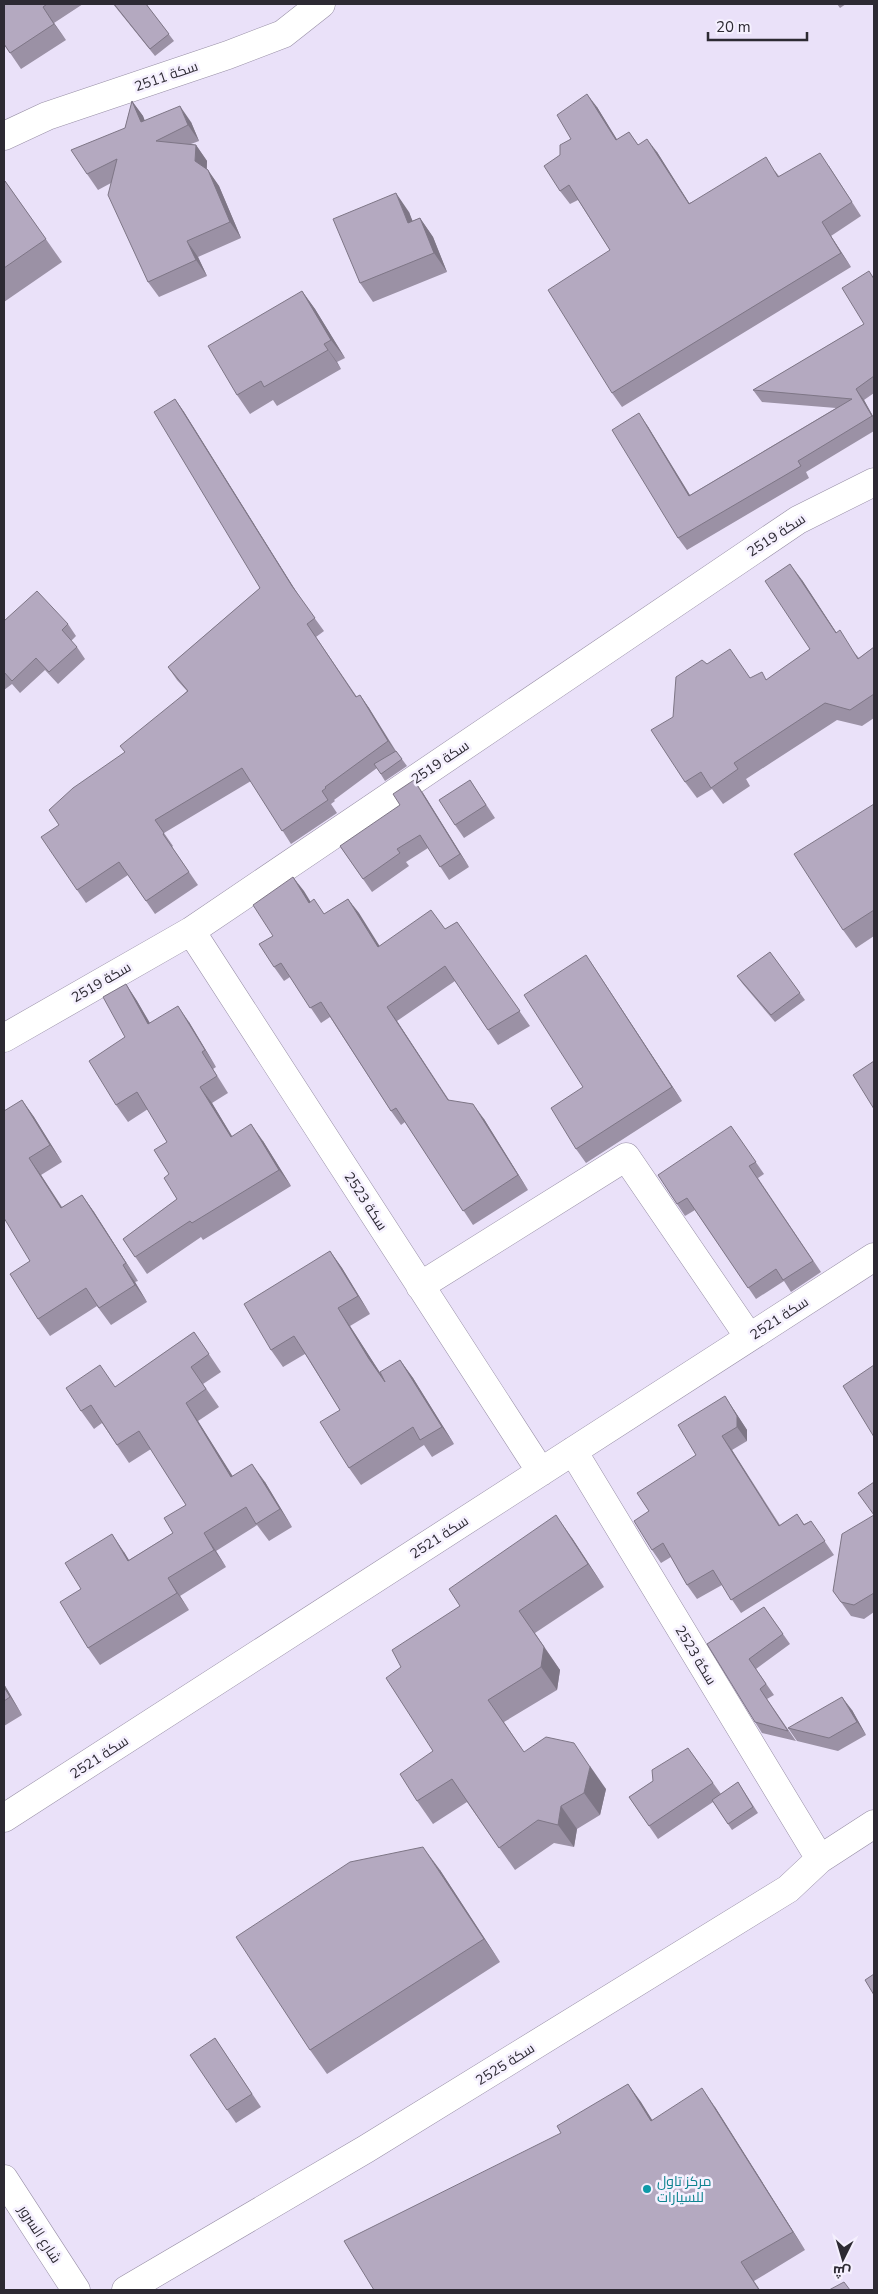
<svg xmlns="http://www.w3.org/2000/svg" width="878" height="2294" font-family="'Nunito Sans',Cairo,sans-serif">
	<rect width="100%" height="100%" fill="#eae1f9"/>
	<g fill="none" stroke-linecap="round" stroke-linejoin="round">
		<defs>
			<path id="minor" d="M4,136L47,116L228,55L283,34L321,4
				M191,931L541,1472
				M4,1038L191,931L798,520L874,482
				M420,1286L626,1157L749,1337
				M573,1451L820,1859
				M4,1818L874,1257
				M4,2179L76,2290
				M126,2290L366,2149L788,1889L820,1859L874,1824"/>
		</defs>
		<!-- minor casing -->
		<use href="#minor" stroke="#988fa6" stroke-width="29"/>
		<!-- minor -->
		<use href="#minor" stroke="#fff" stroke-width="28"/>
	</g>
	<!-- wall -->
	<path fill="#9b91a5" d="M4,4H83L54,23L66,40L21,69L4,44Z
		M113,4H146L174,41L155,56Z
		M837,4H846L840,8Z
		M132,101L143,116L144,120L191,122L199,141L191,144L196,145L207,161V169L219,186L241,238L198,257L207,276L159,297L148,282L111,183L98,190L87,174L125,128Z
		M597,107L617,140L629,132L638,145L657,152L689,203L775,171L779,176L829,166L861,216L831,236L851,267L622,407L612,393L610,250L578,200L570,204L560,191V155L571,139Z
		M5,181L62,262L4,302V182Z
		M409,212L412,221L420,218L433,237L447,272L373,302L360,283Z
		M874,278V393L864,400L874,418V431L806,472L809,478L687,550L678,538L647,425L690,495L836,408L762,402L753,390L864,324Z
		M302,291L315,309L345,358L337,362L341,369L277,406L273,400L250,414L237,395Z
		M175,399L184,412L300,598L324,631L316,637L357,697L360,695L369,708L396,751L407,766L385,781L377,768L334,800L335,801L331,804L337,813L291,844L251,781L164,833L173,846L172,847L198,885L155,914L128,875L86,903L77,890L59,825L125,752L187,691L177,680L168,667L260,588Z
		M802,580L836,632L859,658L874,647V718L862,726L837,720L746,779L750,786L723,804L712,789L697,798L685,782L673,717L707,664L750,678L767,680L810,649Z
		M4,621L68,624L76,636L71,641L77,647L85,659L58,684L45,670L20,693L12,684L4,690Z
		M470,780L495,818L464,838L455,825Z
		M423,793L469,867L449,880L428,848L406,862L409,866L372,892L340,846Z
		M874,804V936L856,948L843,930Z
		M293,877L310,902L324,914L348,899L379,946L445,929L457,922L530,1026L498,1045L455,981L397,1021L449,1100L484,1119L528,1190L473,1225L405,1122L401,1125L391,1111L330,1017L321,1023L290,977L284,981L274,967L273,936Z
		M770,952L805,1000L775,1022L742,983L737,976Z
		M586,955L682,1101L586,1163L576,1149L583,1087Z
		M126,984L137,1001L150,1023L189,1022L216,1067L213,1069L228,1093L212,1103L232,1136L263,1141L291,1186L203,1240L201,1237L147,1274L123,1239L177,1199L169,1174L167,1142L148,1109L128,1122L116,1105L125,1037Z
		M22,1100L34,1117L62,1162L41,1175L62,1207L82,1195L94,1212L138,1281L135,1282L147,1302L111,1325L97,1306L50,1336L38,1319L30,1261Z
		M731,1126L764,1174L758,1178L821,1272L791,1292L784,1281L756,1299L695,1210L685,1216L677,1204Z
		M330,1251L342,1268L370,1314L350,1326L382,1376L400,1360L413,1378L454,1444L432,1457L424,1445L361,1485L349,1468L340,1410L305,1354L283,1367L271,1350Z
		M194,1332L221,1372L203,1384L219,1407L198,1421L232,1476L265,1482L292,1527L269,1541L257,1525L216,1551L226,1567L180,1596L189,1610L100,1665L88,1648L81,1589L124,1552L129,1560L173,1533L186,1505L151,1449L129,1463L102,1423L94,1429L81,1411Z
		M734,1410L747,1430V1441L732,1450L780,1525L797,1514L804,1524L811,1521L834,1555L741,1613L722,1585L697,1599L687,1585L671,1557L661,1563L652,1550L649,1511Z
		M874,1482V1612L864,1619L851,1616L833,1591L874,1515Z
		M572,1538L604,1587L535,1633L560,1670L557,1690L504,1722L524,1752L606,1789L600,1815L577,1829L574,1847L554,1843L515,1870L467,1802L433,1824L417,1801L433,1751L401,1667Z
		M764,1607L790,1644L756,1669L774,1695L767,1699L796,1741L762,1733L755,1722L707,1644Z
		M4,1684L22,1715L4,1726Z
		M852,1710L866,1735L838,1751L797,1741L788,1728Z
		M688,1748L721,1794L738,1782L758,1813L732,1830L713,1802L658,1839L629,1797L653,1781Z
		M440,1870L500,1962L327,2074L310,2050Z
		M215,2038L261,2107L236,2123L227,2110Z
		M628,2084L652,2120L715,2107L805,2250L754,2281L561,2133Z"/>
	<!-- shaded-wall -->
	<path fill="#7e7686" d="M43,7L54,23L66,40L54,24Z
		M587,94L597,107L626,154L616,140Z
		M132,101L143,116L152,138L141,122Z
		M180,106L191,122L199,141L188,125Z
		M647,139L657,152L698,217L689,204Z
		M196,145L207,161L206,177L195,161Z
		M208,170L219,186L241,238L230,222Z
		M396,193L409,212L421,242L408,223Z
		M420,218L433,237L447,272L434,253Z
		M822,222L831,236L851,267L841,253Z
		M187,241L198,257L207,276L196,260Z
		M302,291L315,309L345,358L331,340Z
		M324,344L337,362L341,369L328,350Z
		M856,389L864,400L874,418V419Z
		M175,399L184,412L301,599L292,586Z
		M639,413L647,425L697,507L689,496Z
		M790,564L802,580L847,649L836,633Z
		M360,695L369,708L397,754L388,741Z
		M414,780L423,793L469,867L460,854Z
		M293,877L304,891L320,917L309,903Z
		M348,899L359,913L389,961L378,947Z
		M586,955L596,970L682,1101L672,1087Z
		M126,984L137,1001L160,1041L148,1024Z
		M178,1006L189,1022L216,1067L205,1050Z
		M387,1007L397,1021L458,1115L448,1100Z
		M200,1087L212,1103L242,1153L231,1137Z
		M22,1100L34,1117L62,1162L50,1145Z
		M473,1104L484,1119L528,1190L518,1175Z
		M251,1124L263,1141L291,1186L279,1170Z
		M29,1158L41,1175L73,1225L61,1208Z
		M82,1195L94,1212L138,1281L126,1263Z
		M330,1251L342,1268L370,1314L358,1296Z
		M123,1265L135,1282L147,1302L135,1285Z
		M338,1308L350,1326L397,1399L369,1359Z
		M400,1360L413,1378L454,1444L442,1427Z
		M725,1396L747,1430V1441L737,1427Z
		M186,1403L198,1421L244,1494L231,1477Z
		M722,1436L732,1450L788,1540L779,1526Z
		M252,1464L265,1482L292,1527L280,1509Z
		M556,1515L572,1538L604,1587L588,1564Z
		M204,1533L216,1551L226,1567L214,1550Z
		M112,1534L124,1552L140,1579L128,1561Z
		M168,1578L180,1596L189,1610L177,1593Z
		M519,1611L560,1670L557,1690L541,1667Z
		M4,1684L22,1715L4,1687Z
		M842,1697L852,1710L866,1735L857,1722Z
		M590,1766L606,1789L600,1815L584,1793Z
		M561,1806L577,1829L574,1847L558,1825Z
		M423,1847L440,1870L500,1962L484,1939Z
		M628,2084L641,2102L664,2139L651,2121Z
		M702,2088L715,2107L805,2250L793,2232Z
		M741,2262L754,2281L760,2290H759Z"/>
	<!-- building -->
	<path fill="#b4a9c0" stroke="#7e7686" d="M4,4H47L43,7L54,24L10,53L4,44Z
		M114,4H146L169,34L150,49Z
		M587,94L616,140L629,132L638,145L647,139L689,204L766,157L778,177L820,153L852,202L822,222L841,253L612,393L548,290L610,250L569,185L560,191L544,166L560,155V145L571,139L557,115Z
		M132,101L141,122L180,106L188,125L156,141L196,145L195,161L208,170L230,222L187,241L196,260L148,282L108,195L117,159L87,174L71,150L125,128Z
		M5,181L46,239L4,268V182Z
		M396,193L408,223L420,218L434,253L360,283L333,219Z
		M869,271L874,279V376L856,389L872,416L798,461L801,466L678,538L612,430L639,413L689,496L852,399L753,390L864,324L842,288Z
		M302,291L331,340L324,344L328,350L264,387L261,381L237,395L208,346Z
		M175,399L292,586L315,618L307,624L356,697L360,695L388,741L325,787L326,788L322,791L328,800L282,831L242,768L155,820L164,833L163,834L189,872L146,901L119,862L77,890L41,837L59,825L49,810L73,788L125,752L120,746L188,691L168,667L260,588L154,412Z
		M790,564L836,633L840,630L858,659L874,647V694L850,710L825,703L734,763L738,769L711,788L701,772L685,782L651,730L673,717L676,677L702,660L707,664L730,649L750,678L762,672L766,680L810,649L765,581Z
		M37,591L68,624L62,630L77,647L49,672L36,658L12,681L4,672V621Z
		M396,751L402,759L381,774L374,764Z
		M414,780L460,854L440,867L420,835L397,849L400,853L363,879L340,846L400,805L393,794Z
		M470,780L486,805L455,825L439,800Z
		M874,804V910L843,930L794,854Z
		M293,877L309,903L314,899L324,914L348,899L378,947L431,910L445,929L457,922L520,1011L488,1030L445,966L387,1007L448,1100L473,1104L518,1175L463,1211L396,1108L391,1111L321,1002L310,1008L281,963L274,967L259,944L273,936L253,905Z
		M770,952L800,993L771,1015L737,976Z
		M586,955L672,1087L576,1149L551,1108L583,1087L524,995Z
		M126,984L148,1024L178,1006L205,1050L202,1052L217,1076L200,1087L231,1137L251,1124L279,1170L192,1223L190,1221L135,1257L123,1239L177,1199L164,1178L169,1174L154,1150L167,1142L137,1092L116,1105L89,1061L125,1037L103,997Z
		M874,1061V1109L853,1075Z
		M22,1100L50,1145L29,1158L61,1208L82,1195L126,1263L123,1265L135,1285L99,1308L86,1288L38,1319L10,1274L30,1261L4,1218V1111Z
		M731,1126L756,1162L749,1166L813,1261L783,1280L776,1269L748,1288L687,1198L677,1204L658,1175Z
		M330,1251L358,1296L338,1308L369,1359L385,1382L380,1372L400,1360L442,1427L420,1440L413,1427L349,1468L320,1422L340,1410L310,1361L294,1336L271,1350L244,1304Z
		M194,1332L209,1354L191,1367L206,1389L186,1403L231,1477L252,1464L280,1509L256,1524L246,1507L204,1533L214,1550L168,1578L177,1593L88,1648L60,1602L81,1589L65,1563L112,1534L128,1561L173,1533L164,1518L186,1505L139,1431L117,1445L91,1405L81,1411L66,1388L100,1365L115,1387Z
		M874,1365V1437L843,1386Z
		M725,1396L737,1416V1427L722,1436L779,1526L797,1514L804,1525L811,1521L825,1541L731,1600L713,1570L687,1585L663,1543L652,1550L634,1521L649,1511L637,1493L696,1455L678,1425Z
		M874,1482V1593L854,1605L841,1602L833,1591L842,1534L874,1515L858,1493Z
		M556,1515L588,1564L519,1611L544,1647L541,1667L488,1700L524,1752L546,1737L574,1743L590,1767L584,1793L561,1806L558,1825L538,1820L499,1848L452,1779L417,1801L400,1774L433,1751L386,1678L401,1667L392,1650L460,1606L449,1589Z
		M764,1607L783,1634L749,1659L766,1684L760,1689L788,1731L755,1722L707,1644Z
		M4,1687L10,1697L4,1701Z
		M842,1697L857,1722L829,1738L788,1728Z
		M688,1748L713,1783L649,1826L629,1797L653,1781L652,1770Z
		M738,1782L753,1807L728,1824L712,1800Z
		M423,1847L484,1939L310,2050L236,1937L350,1862Z
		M874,1974V1995L865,1980Z
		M215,2038L252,2094L227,2110L190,2055Z
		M628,2084L651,2121L702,2088L793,2232L741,2262L759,2290H374L344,2241L561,2133L557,2126Z
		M844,2282L850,2290H829Z"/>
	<!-- markers -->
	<circle fill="#0f9aa8" stroke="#f5f0fe" stroke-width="2" cx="647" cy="2189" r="5"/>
	<g text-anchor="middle" stroke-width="5" stroke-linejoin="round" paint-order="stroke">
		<!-- street labels -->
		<g font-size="14" fill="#2d2a33" stroke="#f5f0fe">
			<text transform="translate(166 76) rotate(-19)" y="5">سكة 2511</text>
			<text transform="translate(776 535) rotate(-33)" y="5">سكة 2519</text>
			<text transform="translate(440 762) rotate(-34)" y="5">سكة 2519</text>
			<text transform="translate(101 982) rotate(-30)" y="5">سكة 2519</text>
			<text transform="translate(366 1201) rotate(57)" y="5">سكة 2523</text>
			<text transform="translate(779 1318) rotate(-33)" y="5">سكة 2521</text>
			<text transform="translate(439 1537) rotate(-33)" y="5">سكة 2521</text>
			<text transform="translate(696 1655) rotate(59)" y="5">سكة 2523</text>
			<text transform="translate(99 1757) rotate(-33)" y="5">سكة 2521</text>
			<text transform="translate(505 2064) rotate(-32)" y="5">سكة 2525</text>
			<text transform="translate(40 2234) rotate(57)" y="5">شارع السرور</text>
		</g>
		<!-- culture labels -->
		<g font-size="14" fill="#0d838f" stroke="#f5f0fe" text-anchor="start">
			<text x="657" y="2186">مركز تاول<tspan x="657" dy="16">للسيارات</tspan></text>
		</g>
	</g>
	<!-- border -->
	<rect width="878" height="2294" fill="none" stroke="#2d2a33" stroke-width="10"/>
	<!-- north arrow -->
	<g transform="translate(843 2259) rotate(185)" stroke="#f5f0fe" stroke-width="4" paint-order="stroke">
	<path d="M0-4L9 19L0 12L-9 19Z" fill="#2d2a33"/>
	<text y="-8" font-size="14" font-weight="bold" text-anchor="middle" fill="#2d2a33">ش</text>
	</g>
	<!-- scale -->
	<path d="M708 32v8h99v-8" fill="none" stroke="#2d2a33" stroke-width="2.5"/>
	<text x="716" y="32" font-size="15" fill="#2d2a33" stroke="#f5f0fe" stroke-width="4" paint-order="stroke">20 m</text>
</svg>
